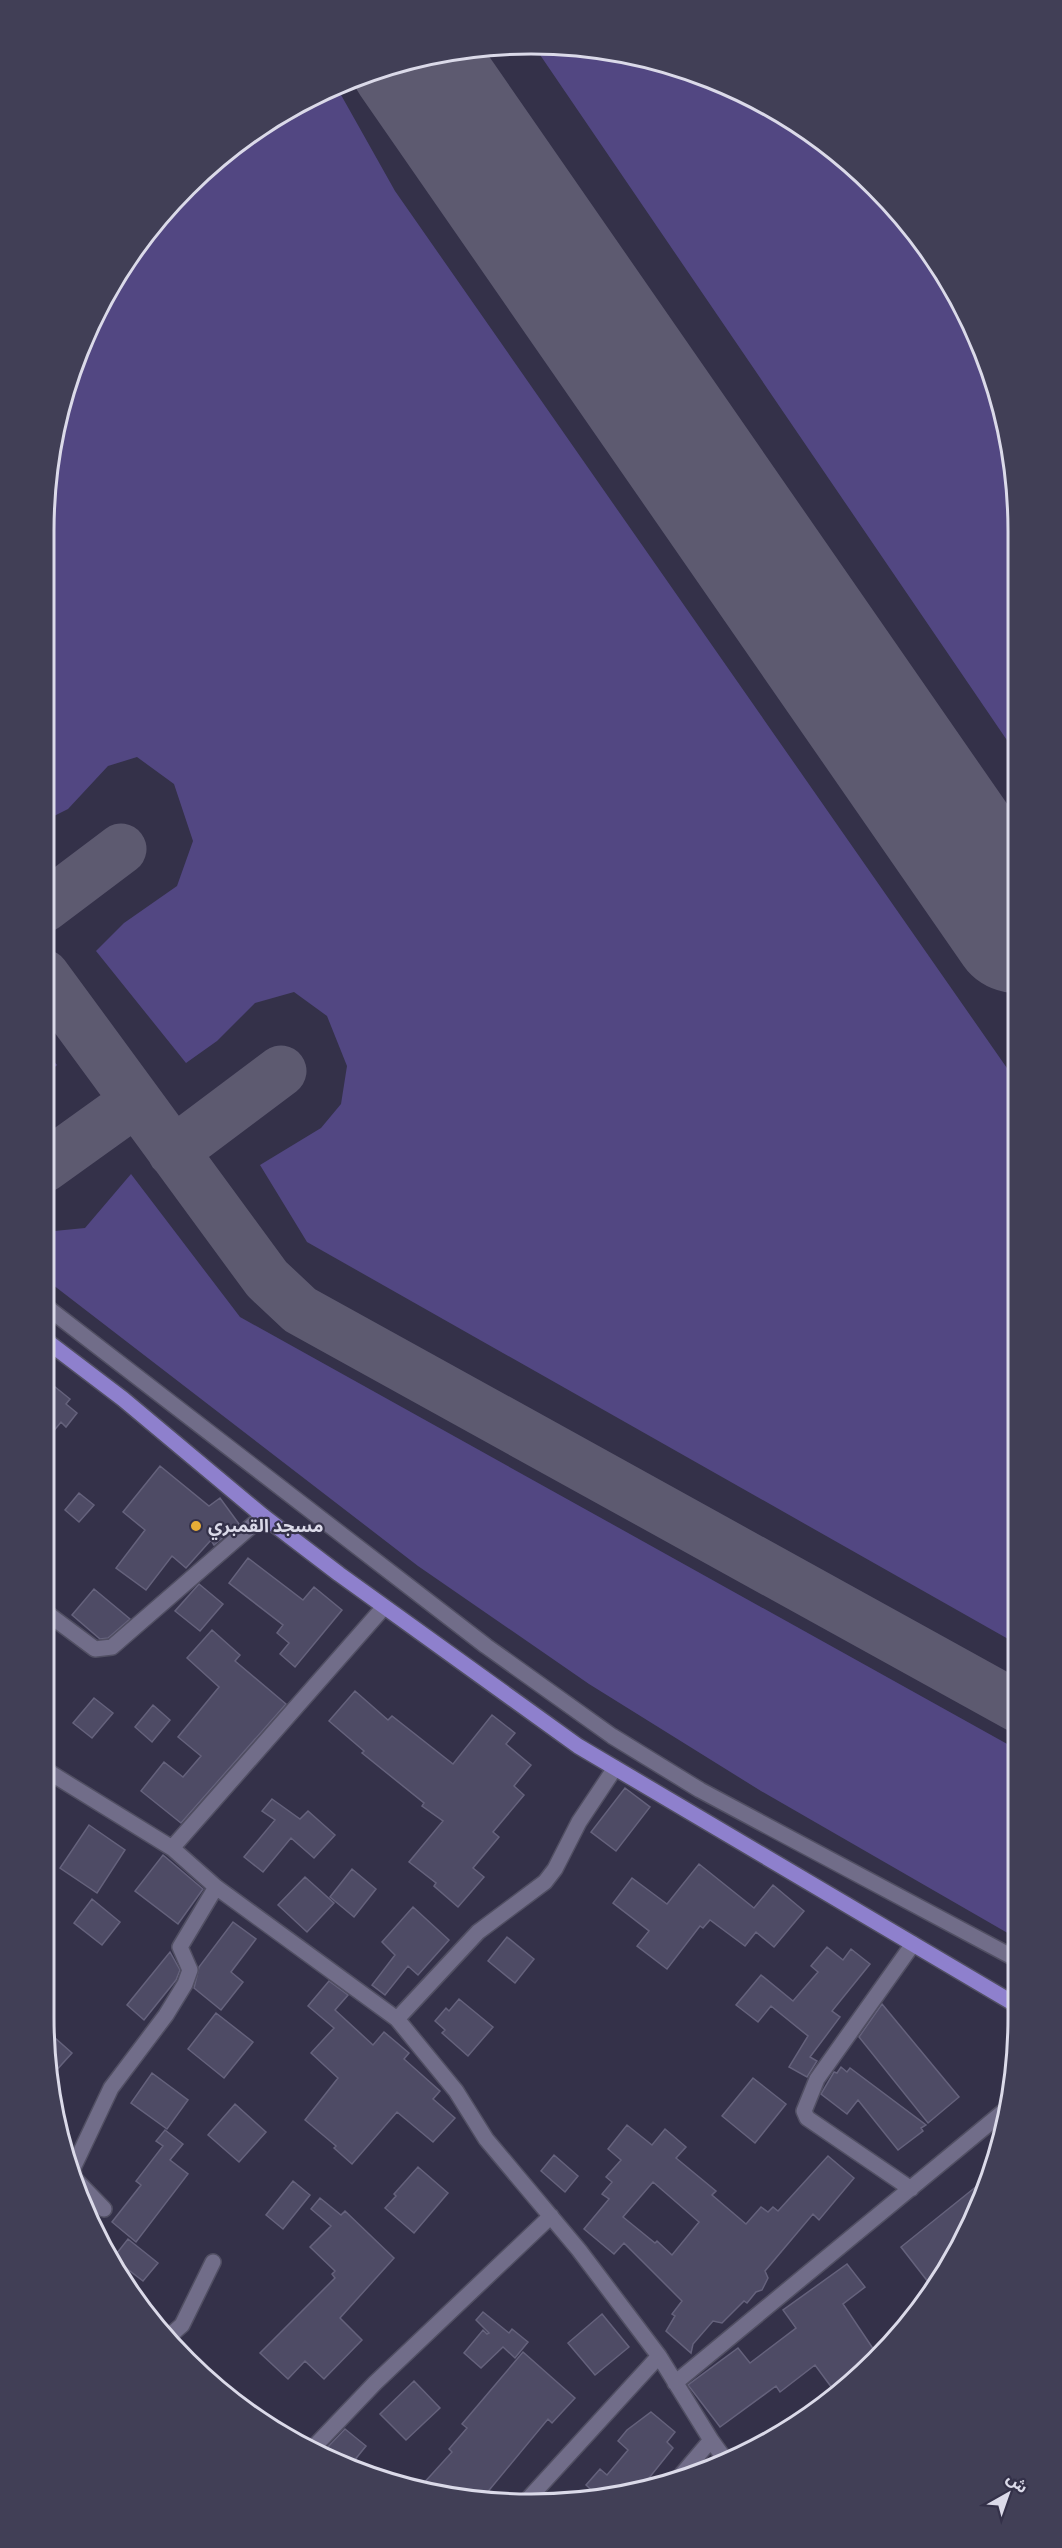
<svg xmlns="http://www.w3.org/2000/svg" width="1062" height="2548" font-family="'Source Serif 4','Noto Sans Arabic',serif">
	<rect width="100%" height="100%" fill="#343149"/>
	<!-- green -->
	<path fill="#524782" d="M534,46L594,48L687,69L802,126L898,210L968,316L1014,467L1015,752Z
		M336,86L395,191L1016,1081L1017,1644L307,1242L260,1165L321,1128L341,1104L347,1066L327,1016L294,992L255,1003L217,1041L186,1063L96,951L124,923L177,886L193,841L174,784L137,757L108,766L68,809L44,821V531L69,375L109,288L164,210L234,144L315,94Z
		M44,1050L57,1065L44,1077Z
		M131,1174L240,1317L1018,1750V1939L761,1791L589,1684L418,1566L44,1278V1232L85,1228Z"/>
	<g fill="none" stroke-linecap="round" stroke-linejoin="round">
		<!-- taxiway -->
		<path stroke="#5d5a70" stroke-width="51" d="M44,907L121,849
			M44,975L267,1279L300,1310L1018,1707
			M173,1152L281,1071
			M44,1167L136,1101"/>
		<!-- runway -->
		<path stroke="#5d5a70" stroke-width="128" d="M413,59L1016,929"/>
	</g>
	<!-- building -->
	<path fill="#4e4b65" stroke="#65627c" stroke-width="1.5" fill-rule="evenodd" d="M44,1378L70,1399L66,1404L77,1413L66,1427L61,1422L44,1443Z
		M160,1466L209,1506L220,1498L239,1524L214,1545L211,1540L186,1568L172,1556L146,1590L116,1568L145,1530L123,1512Z
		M79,1493L94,1505L79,1522L65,1510Z
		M248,1558L303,1600L314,1587L342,1610L295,1667L280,1654L289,1643L277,1633L283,1625L229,1583Z
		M199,1584L223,1604L200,1631L175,1611Z
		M94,1589L130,1619L108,1638L100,1639L72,1615Z
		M212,1630L240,1655L235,1661L286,1704L181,1823L141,1791L164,1762L183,1777L201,1756L178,1737L219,1687L187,1658Z
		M355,1691L388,1720L392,1716L453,1764L492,1715L515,1733L506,1744L531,1765L514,1786L524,1795L493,1832L499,1837L473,1868L484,1877L458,1907L434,1886L436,1883L409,1862L443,1821L422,1806L424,1803L362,1753L364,1751L329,1721Z
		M94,1698L113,1713L92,1738L73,1723Z
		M153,1705L170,1720L152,1742L135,1727Z
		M625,1788L650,1807L616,1851L591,1832Z
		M272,1799L300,1819L308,1811L335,1835L314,1858L291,1838L263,1872L244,1857L275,1820L262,1811Z
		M89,1825L125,1850L97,1893L60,1868Z
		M163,1855L203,1889L178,1924L135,1891Z
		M699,1864L754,1908L773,1885L804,1911L774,1947L756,1932L745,1946L710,1920L703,1928L700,1926L667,1969L637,1946L649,1931L613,1903L632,1878L667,1904Z
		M352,1869L376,1889L354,1917L330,1897Z
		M305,1877L334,1903L307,1932L278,1905Z
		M92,1899L120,1922L102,1945L74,1923Z
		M413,1907L449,1940L418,1975L408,1966L385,1995L372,1985L395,1955L382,1942Z
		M233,1922L256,1939L231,1972L243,1982L221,2010L194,1988L199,1967Z
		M507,1937L534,1959L515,1983L488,1961Z
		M827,1947L843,1960L851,1949L870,1964L832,2011L840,2017L810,2057L817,2061L807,2077L789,2067L808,2036L771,2006L758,2022L736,2005L761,1975L793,2001L818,1972L811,1966Z
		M170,1952L180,1970L176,1980L144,2020L127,2005Z
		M329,1981L348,1995L335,2010L373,2045L384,2032L409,2053L404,2059L440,2091L433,2099L455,2118L433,2142L397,2112L352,2164L334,2148L336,2146L305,2120L338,2078L311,2053L334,2028L308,2006Z
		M459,1999L493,2027L468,2056L442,2033L445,2030L435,2021L446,2008L449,2011Z
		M882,2004L959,2097L928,2123L859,2037Z
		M216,2013L253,2042L224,2078L188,2049Z
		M46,2030L72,2053L53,2074Z
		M841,2067L847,2072L850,2068L926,2125L921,2128L923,2131L898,2150L858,2100L847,2114L821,2094L834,2072L837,2073Z
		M152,2073L188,2100L167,2129L131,2103Z
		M753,2078L786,2104L755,2143L722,2116Z
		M235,2104L266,2132L239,2162L208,2135Z
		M627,2125L652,2145L665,2129L686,2147L676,2158L716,2191L712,2195L746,2224L761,2207L768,2212L773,2207L778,2211L828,2156L854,2178L819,2220L813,2214L765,2271L768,2278L762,2290L756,2292L747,2303L744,2301L722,2323L713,2321L693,2344L691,2353L666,2331L675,2316L672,2314L682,2301L624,2243L614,2254L584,2229L609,2199L602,2194L612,2182L606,2177L621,2160L608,2149ZM653,2182L699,2222L672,2255L657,2241L655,2243L623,2217Z
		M165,2130L183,2144L170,2160L188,2174L136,2242L112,2222L141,2185L136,2181L163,2146L156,2141Z
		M554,2155L578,2176L565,2192L541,2171Z
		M418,2167L448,2193L414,2233L385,2208L396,2196L394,2194Z
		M993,2173L932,2287L901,2247Z
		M293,2181L310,2195L283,2229L266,2215Z
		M320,2198L341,2215L345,2211L394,2258L340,2318L362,2340L324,2379L305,2361L288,2379L260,2353L335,2278L332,2274L335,2271L310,2247L331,2226L311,2209Z
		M128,2239L158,2263L143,2281L113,2258Z
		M847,2264L865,2287L843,2304L876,2353L835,2392L815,2365L780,2392L776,2386L720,2427L688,2385L738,2348L750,2363L796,2328L783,2310Z
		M483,2312L509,2333L512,2329L528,2342L515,2358L503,2347L481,2368L464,2353L483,2330L487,2334L489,2333L476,2320Z
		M602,2314L629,2347L595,2375L568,2343Z
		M523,2352L575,2398L552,2423L548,2419L481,2500H467L429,2492L422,2485L452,2452L449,2449L467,2428L462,2424Z
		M414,2381L440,2408L406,2440L380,2414Z
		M651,2412L675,2432L667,2442L673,2448L649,2478L658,2485L626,2495L598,2496L586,2485L600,2469L607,2475L628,2450L618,2441L627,2430Z
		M345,2429L366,2446L349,2467L322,2453Z"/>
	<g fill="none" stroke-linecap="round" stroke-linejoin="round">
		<defs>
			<path id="minor" d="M44,1305L486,1646L612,1736L700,1790L1018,1960
				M44,1611L95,1649L112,1647L263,1516
				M44,1769L172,1848L216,1887L397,2019L456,2091L486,2139L579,2250L625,2311L659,2356L711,2440L677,2480
				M172,1848L384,1607
				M397,2019L478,1932L545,1882L555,1869L579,1822L615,1768
				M911,2189L807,2118L804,2111L817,2079L913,1944
				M104,2209L74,2178L73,2168L111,2088L166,2015L185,1984L190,1970L180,1947L216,1887
				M166,2339L182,2325L213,2262
				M675,2383L1003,2112
				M711,2440L727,2462
				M311,2450L375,2383L551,2216
				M529,2498L659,2356"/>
			<path id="major" d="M44,1339L123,1399L263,1516L339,1574L578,1746L1018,2006"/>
		</defs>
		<!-- minor casing -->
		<use href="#minor" stroke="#514f63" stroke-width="18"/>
		<!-- major casing -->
		<use href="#major" stroke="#514f63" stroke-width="18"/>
		<!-- minor -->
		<use href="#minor" stroke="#716d89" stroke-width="15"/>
		<!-- major -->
		<use href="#major" stroke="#8e80cd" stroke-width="15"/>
	</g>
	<!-- markers -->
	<circle fill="#e7ac36" stroke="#343149" stroke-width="2" cx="196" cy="1526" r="6"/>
	<g text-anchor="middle" stroke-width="4.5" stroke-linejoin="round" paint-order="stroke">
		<!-- poi labels -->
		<g font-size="18" font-weight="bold" fill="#dbdae9" stroke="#343149" text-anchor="start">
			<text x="208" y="1532">مسجد القمبري</text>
		</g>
	</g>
	<!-- crop -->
	<path d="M0 0H1062V2548H0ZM531 54H531A477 477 0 0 1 1008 531V2017A477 477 0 0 1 531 2494H531A477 477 0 0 1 54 2017V531A477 477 0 0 1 531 54Z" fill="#413f56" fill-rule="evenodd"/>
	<path fill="none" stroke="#dbdae9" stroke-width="3" d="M531 54H531A477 477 0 0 1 1008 531V2017A477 477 0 0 1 531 2494H531A477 477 0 0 1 54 2017V531A477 477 0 0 1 531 54Z"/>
	<!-- north arrow -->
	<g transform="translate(1008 2494) rotate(40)" stroke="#343149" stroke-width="4.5" paint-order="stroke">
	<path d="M0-4.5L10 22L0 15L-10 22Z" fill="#dbdae9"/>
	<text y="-9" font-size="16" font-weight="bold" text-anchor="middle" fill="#dbdae9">ش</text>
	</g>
</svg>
